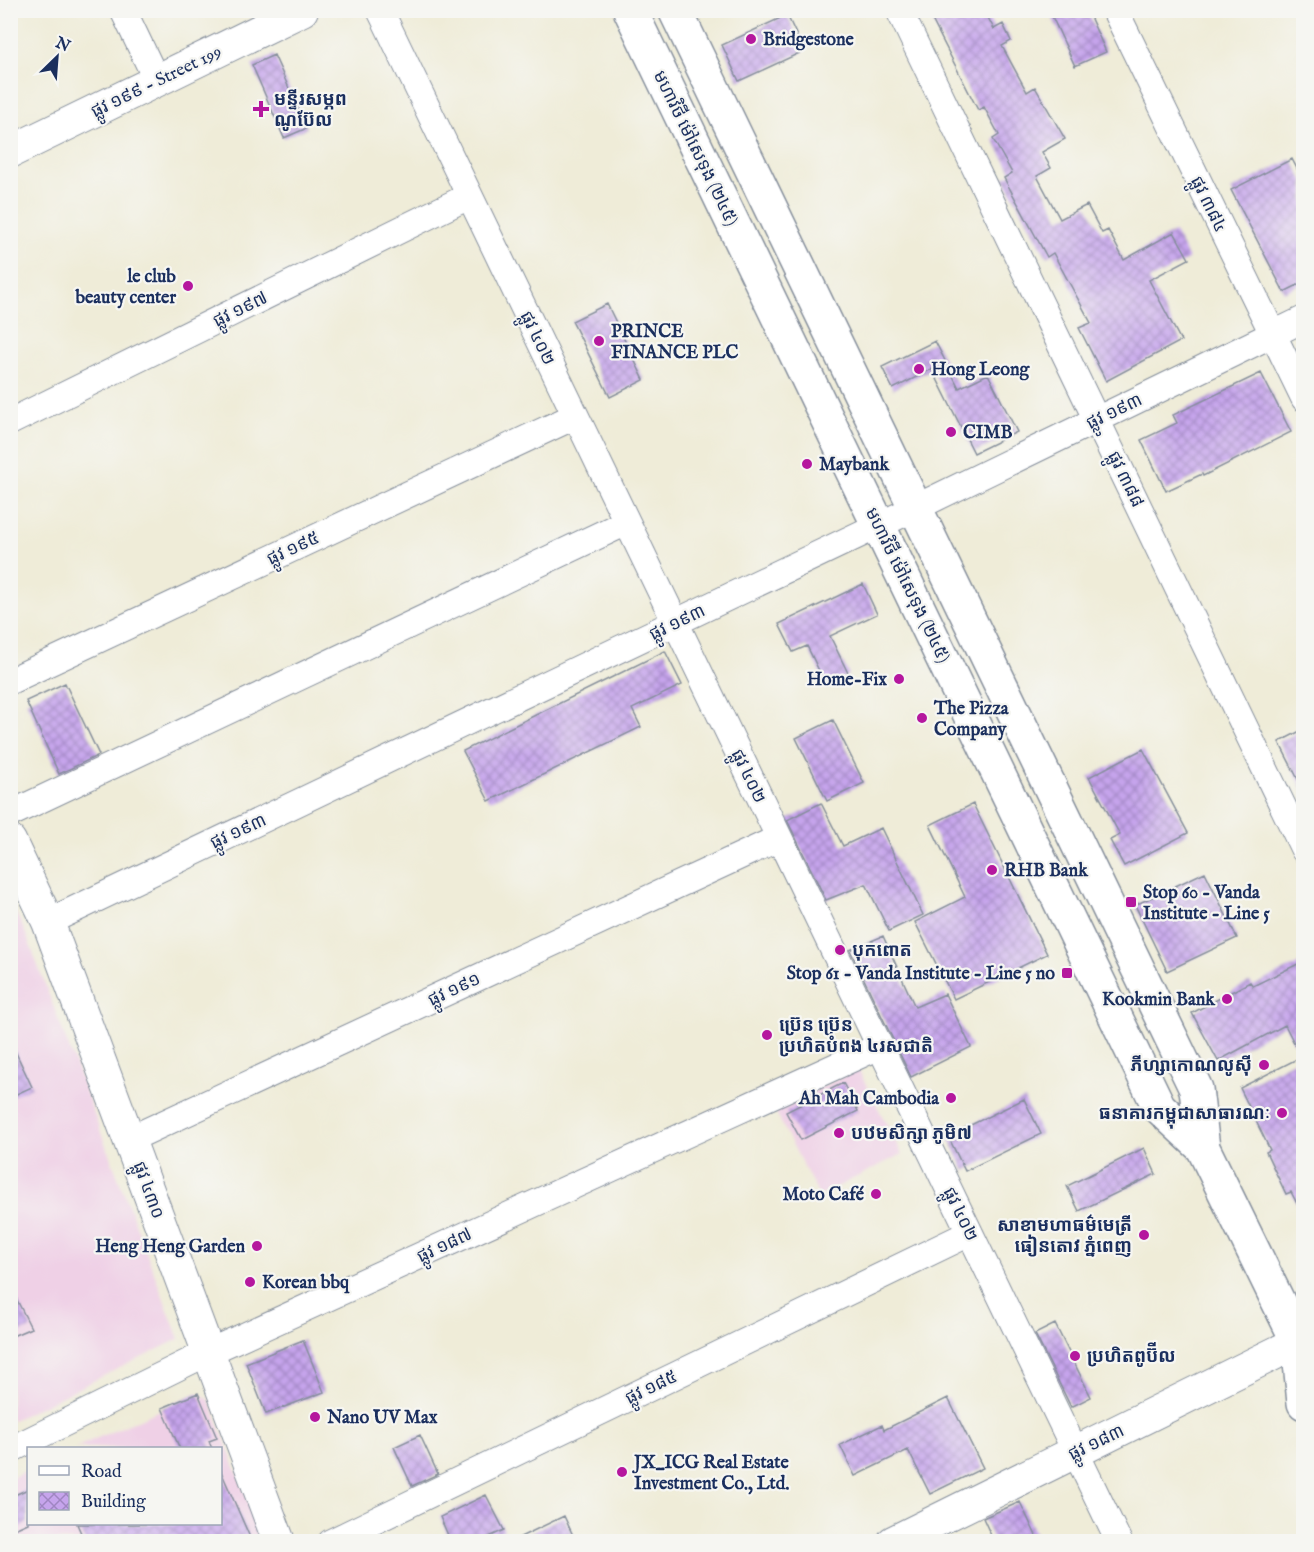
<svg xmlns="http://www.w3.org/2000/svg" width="1314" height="1552" font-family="'IM FELL English','Noto Sans Khmer',serif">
	<defs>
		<pattern id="building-cross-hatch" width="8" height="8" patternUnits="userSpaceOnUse" patternTransform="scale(1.5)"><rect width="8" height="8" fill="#c6a4ec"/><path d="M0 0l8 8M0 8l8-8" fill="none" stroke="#a086c2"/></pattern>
	</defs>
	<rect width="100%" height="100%" fill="#f6f6f2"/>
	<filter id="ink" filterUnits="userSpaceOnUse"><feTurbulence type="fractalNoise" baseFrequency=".0167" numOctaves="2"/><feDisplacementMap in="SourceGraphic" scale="12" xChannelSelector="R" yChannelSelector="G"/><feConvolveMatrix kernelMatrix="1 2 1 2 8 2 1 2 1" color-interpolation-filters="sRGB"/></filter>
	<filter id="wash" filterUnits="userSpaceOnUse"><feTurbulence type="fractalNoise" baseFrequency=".008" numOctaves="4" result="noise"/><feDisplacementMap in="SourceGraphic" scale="24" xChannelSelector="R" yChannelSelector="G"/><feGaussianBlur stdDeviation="1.35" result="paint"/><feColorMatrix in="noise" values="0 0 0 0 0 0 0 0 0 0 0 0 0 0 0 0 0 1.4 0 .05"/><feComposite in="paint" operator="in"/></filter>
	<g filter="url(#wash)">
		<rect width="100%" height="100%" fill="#efecd8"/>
		<!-- built -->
		<path fill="#efd0e6" d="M10,901L26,934L179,1339L11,1421Z
			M858,1069L902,1154L819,1196L775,1111Z
			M198,1393L209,1399L263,1541H11L10,1478L28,1470V1524H220V1448H75Z"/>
		<g id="blocks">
			<!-- building -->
			<path fill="url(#building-cross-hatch)" d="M927,10H984L994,29L1003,24L1011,41L1002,46L1027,92L1035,87L1065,139L1042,152L1051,168L1037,176L1060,219L1087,205L1102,233L1108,230L1124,260L1174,232L1189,259L1149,280L1181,341L1106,381L1079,328L1091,323L1053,253L1047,257L1004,178L1012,173L993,139L999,135L984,107L978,110Z
				M1049,10H1087L1106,52L1075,66Z
				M787,15L804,51L739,81L722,45Z
				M274,55L307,128L284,138L252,65Z
				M1292,159L1304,182V282L1284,292L1231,190Z
				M607,304L644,380L610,397L572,321Z
				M935,341L959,388L988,374L1017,432L974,453L932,369L893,389L882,367Z
				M1261,373L1291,432L1203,476L1202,474L1166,491L1141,440L1177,423L1173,415Z
				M863,584L877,614L830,636L849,675L826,685L807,646L793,652L779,624Z
				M665,651L682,685L632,709L641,727L489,801L463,751Z
				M65,683L99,755L59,774L26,701Z
				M833,720L864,783L827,801L796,738Z
				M1304,729V791L1279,742Z
				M1143,749L1188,833L1124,866L1110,840L1120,835L1089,777Z
				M821,803L843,846L881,828L923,915L889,931L866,884L826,900L787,820Z
				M973,804L1047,954L954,999L915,922L965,897L930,825Z
				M1205,872L1237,938L1167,971L1135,905Z
				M883,936L915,1007L945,994L971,1047L911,1077L850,950Z
				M1304,961V1217L1291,1192L1286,1194L1266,1152L1270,1150L1240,1088L1301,1057L1285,1025L1218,1061L1192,1013L1250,982L1253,986Z
				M10,1040L32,1087L10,1097Z
				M843,1083L858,1111L801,1140L786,1112Z
				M1024,1099L1041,1134L965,1171L948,1136Z
				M1144,1148L1156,1174L1079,1211L1067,1186Z
				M10,1286L31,1328L10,1337Z
				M1055,1324L1091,1397L1071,1407L1035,1334Z
				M303,1340L324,1392L266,1414L246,1363Z
				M198,1393L217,1438L209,1441L212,1449H180L162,1408Z
				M948,1398L983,1468L930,1494L908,1450L855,1476L840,1445L882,1425L884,1430Z
				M420,1435L438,1474L412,1486L394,1447Z
				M220,1469L252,1542H85L77,1524H220Z
				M28,1489V1523L10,1531V1497Z
				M486,1495L504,1530L479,1542H451L440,1517Z
				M1020,1502L1039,1542H994L983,1518Z
				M564,1516L576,1542H510Z"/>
		</g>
	</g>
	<g filter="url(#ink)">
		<use href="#blocks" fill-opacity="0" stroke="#858e9b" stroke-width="1.5"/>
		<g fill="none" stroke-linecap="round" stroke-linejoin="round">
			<defs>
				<path id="minor" d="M123,10L157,81
					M380,10L1119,1542
					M899,10L1304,850
					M1115,10L1304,398
					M10,422L469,196
					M10,681L575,416
					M10,814L627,522
					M48,922L915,508L1304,319
					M130,1139L779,838
					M10,1450L209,1352L880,1046
					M331,1542L970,1233"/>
				<path id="tertiary" d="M10,152L302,10
					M10,841L48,922L279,1542
					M893,1542L1298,1342"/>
				<path id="secondary" d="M630,10L1159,1107L1203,1148
					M675,10L1196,1089L1203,1148L1298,1342L1304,1348
					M1298,1342L1304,1403"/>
			</defs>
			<!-- minor casing -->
			<use href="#minor" stroke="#858e9b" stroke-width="28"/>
			<!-- tertiary casing -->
			<use href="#tertiary" stroke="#858e9b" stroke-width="34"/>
			<!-- secondary casing -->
			<use href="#secondary" stroke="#858e9b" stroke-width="36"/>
			<!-- minor -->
			<use href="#minor" stroke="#fff" stroke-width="26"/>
			<!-- tertiary -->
			<use href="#tertiary" stroke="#fff" stroke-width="32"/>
			<!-- secondary -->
			<use href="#secondary" stroke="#fff" stroke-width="33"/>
		</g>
	</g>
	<!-- markers -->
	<g fill="#b5179e" stroke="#f6f6f2" stroke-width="2">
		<circle cx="751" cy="39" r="6"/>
		<path d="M258 100h6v6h6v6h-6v6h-6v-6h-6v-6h6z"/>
		<circle cx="188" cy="286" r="6"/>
		<circle cx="599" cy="341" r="6"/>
		<circle cx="919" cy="369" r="6"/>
		<circle cx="951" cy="432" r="6"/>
		<circle cx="807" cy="464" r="6"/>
		<circle cx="899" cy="679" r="6"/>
		<circle cx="922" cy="718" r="6"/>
		<circle cx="992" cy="870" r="6"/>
		<rect x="1125" y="896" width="12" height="12" rx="3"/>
		<circle cx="840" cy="950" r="6"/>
		<rect x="1061" y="967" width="12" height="12" rx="3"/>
		<circle cx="1227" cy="999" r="6"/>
		<circle cx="767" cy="1035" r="6"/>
		<circle cx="1264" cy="1065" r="6"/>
		<circle cx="951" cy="1098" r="6"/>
		<circle cx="1282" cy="1113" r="6"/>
		<circle cx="839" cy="1133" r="6"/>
		<circle cx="876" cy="1194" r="6"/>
		<circle cx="1144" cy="1235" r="6"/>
		<circle cx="257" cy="1246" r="6"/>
		<circle cx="250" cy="1282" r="6"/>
		<circle cx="1075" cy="1356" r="6"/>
		<circle cx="315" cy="1417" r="6"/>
		<circle cx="622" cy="1472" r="6"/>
	</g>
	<g text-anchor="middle" stroke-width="4.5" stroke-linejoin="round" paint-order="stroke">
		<!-- poi labels -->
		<g font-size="18" font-weight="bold" fill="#1b2f5e" stroke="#f6f6f2" text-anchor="start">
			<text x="763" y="45">Bridgestone</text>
			<text x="274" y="105">មន្ទីរសម្ភព<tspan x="274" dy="21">ណូប៊ែល</tspan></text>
			<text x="176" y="282" text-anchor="end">le club<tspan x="176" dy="21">beauty center</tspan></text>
			<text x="611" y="337">PRINCE<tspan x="611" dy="21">FINANCE PLC</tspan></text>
			<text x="931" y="375">Hong Leong</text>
			<text x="963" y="438">CIMB</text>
			<text x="819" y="470">Maybank</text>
			<text x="887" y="685" text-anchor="end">Home-Fix</text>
			<text x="934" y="714">The Pizza<tspan x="934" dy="21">Company</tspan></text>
			<text x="1004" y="876">RHB Bank</text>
			<text x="1143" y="898">Stop 60 - Vanda<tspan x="1143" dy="21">Institute - Line 5</tspan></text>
			<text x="852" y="956">បុកពោត</text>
			<text x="1055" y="979" text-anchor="end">Stop 61 - Vanda Institute - Line 5 no</text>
			<text x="1215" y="1005" text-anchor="end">Kookmin Bank</text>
			<text x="779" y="1031">ប្រ៊េន ប្រ៊េន<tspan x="779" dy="21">ប្រហិតបំពង ៤រសជាតិ</tspan></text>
			<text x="1252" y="1071" text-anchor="end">ភីហ្សាកោណលូស៊ី</text>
			<text x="939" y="1104" text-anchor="end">Ah Mah Cambodia</text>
			<text x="1270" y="1119" text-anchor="end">ធនាគារកម្ពុជាសាធារណៈ</text>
			<text x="851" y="1139">បឋមសិក្សា ភូមិ៧</text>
			<text x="864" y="1200" text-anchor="end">Moto Café</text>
			<text x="1132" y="1231" text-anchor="end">សាខាមហាធម៌មេត្រី<tspan x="1132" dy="21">ធៀនតោវ ភ្នំពេញ</tspan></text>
			<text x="245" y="1252" text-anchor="end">Heng Heng Garden</text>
			<text x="262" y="1288">Korean bbq</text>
			<text x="1087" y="1362">ប្រហិតពូប៊ីល</text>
			<text x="327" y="1423">Nano UV Max</text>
			<text x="634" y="1468">JX_ICG Real Estate<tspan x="634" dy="21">Investment Co., Ltd.</tspan></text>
		</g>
		<!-- street labels -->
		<g font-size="18" fill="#1b2f5e" stroke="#f6f6f2">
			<text transform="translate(156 81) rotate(-26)" y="6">ផ្លូវ ១៩៩ - Street 199</text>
			<text transform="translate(696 148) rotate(64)" y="6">មហាវិថី ម៉ៅសេទុង (២៤៥)</text>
			<text transform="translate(1209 204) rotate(64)" y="6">ផ្លូវ ៣៨៤</text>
			<text transform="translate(240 309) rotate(-26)" y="6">ផ្លូវ ១៩៧</text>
			<text transform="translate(538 338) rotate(64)" y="6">ផ្លូវ ៤០២</text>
			<text transform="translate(1114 411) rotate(-26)" y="6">ផ្លូវ ១៩៣</text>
			<text transform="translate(1126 479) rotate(64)" y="6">ផ្លូវ ៣៨៨</text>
			<text transform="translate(293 548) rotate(-25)" y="6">ផ្លូវ ១៩៥</text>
			<text transform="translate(908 585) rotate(64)" y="6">មហាវិថី ម៉ៅសេទុង (២៤៥)</text>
			<text transform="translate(677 622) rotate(-26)" y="6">ផ្លូវ ១៩៣</text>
			<text transform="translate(749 776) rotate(64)" y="6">ផ្លូវ ៤០២</text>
			<text transform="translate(238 831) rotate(-25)" y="6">ផ្លូវ ១៩៣</text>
			<text transform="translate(454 989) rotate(-25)" y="6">ផ្លូវ ១៩១</text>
			<text transform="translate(149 1190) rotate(70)" y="6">ផ្លូវ ៤៣០</text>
			<text transform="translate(961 1214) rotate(64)" y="6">ផ្លូវ ៤០២</text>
			<text transform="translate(444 1245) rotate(-25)" y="6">ផ្លូវ ១៨៧</text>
			<text transform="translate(651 1387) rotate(-26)" y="6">ផ្លូវ ១៨៥</text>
			<text transform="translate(1096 1442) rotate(-26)" y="6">ផ្លូវ ១៨៣</text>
		</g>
	</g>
	<!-- margin -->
	<rect width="1314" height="1552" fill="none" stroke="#f6f6f2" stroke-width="36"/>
	<!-- legend -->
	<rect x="27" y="1447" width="195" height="78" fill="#f6f6f2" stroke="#9ea6b7" stroke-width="1.5"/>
	<rect x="39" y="1466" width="30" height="9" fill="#ffffff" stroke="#9ea6b7" stroke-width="1.5"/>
	<text x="81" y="1477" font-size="18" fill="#1b2f5e">Road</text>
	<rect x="39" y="1492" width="30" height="18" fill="url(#building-cross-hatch)" stroke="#9ea6b7" stroke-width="1.5"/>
	<text x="81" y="1507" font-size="18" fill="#1b2f5e">Building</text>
	<!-- north arrow -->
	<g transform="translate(57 57) rotate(25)" stroke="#f6f6f2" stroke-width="4.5" paint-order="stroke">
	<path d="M0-4.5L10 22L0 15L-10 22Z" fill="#1b2f5e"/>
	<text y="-9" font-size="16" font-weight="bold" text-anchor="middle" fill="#1b2f5e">N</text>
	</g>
</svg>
